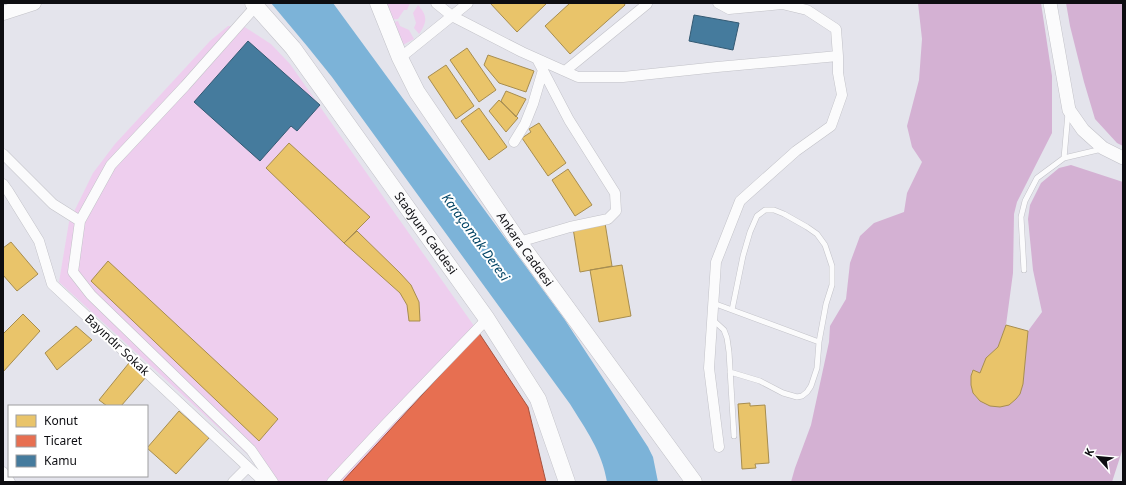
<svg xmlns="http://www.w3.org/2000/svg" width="1126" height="485" font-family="'Noto Sans',sans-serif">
	<rect width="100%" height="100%" fill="#e4e4ec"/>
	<!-- green -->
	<path fill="#eeceee" d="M382,3H410L407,10H404L398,19L389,20Z
		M418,5C428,16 427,22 419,34L414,28L416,23L413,13Z
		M398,21L400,26L409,30L414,39L401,46L391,23Z
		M228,26H243L271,44L290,64L479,333L342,482H278L59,282L69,222L93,173L115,144L210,41Z"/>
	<!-- forest -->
	<path fill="#d4b1d3" d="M918,3H1041L1052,76V133L1017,202L1014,214L1013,273L1006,325L998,347L986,358L980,373L972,370L971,376V385L973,393L980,401L1009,405L1016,399L1020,394L1023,384L1028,331L1042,312L1033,270L1028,219L1030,205L1041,183L1059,168L1071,165L1123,182V448L1112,482H791L795,468L811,425L829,342L830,326L846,299L850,263L860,236L874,223L904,212L907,193L922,162L912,147L907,126L919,80L922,39Z
		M1066,3H1123V146L1117,143L1095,119L1084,82L1070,26Z"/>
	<!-- water -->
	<path fill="#7cb3d8" d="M271,3H333L565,320L648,447L653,457L658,482H607C602,451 586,430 570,404L332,77L307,46Z"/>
	<!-- homes -->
	<path fill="#e9c46a" stroke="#a78d4f" d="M490,3H547L517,32Z
		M570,3H624L625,5L570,54L545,26Z
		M467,48L496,90L479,102L450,60Z
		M488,55L534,71L526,92L499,83L484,65Z
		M446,65L474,106L456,119L428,77Z
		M506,91L526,99L516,117L501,101Z
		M499,100L518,118L506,132L489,111Z
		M479,108L507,147L489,160L461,121Z
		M539,123L566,163L548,176L522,138L531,132L529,129Z
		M289,143L370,217L344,243L266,168Z
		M568,169L592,205L575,216L552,180Z
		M605,223L612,266L580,272L573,228Z
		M357,231L400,273L411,285L419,302L420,321H409L407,305L400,293L344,243Z
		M11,242L38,274L17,291L3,275V248Z
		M108,261L278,419L259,441L91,281Z
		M622,265L631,316L599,322L590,270Z
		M23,314L40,331L3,372V334Z
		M1006,325L1028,331L1023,384L1020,394L1016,399L1009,405L1000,407L990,406L980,401L973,393L971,385V376L973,370L980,373L986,358L998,347Z
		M76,326L92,340L57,370L45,353Z
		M129,363L146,377L121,406H107L99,400Z
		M750,403V406L765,405L769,463L755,464L756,468L742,469L738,404Z
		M179,411L209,438L176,474L147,448Z"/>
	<!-- shops -->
	<path fill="#e76f51" stroke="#a6523e" d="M479,333L528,407L546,482H342Z"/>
	<!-- public -->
	<path fill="#457b9d" stroke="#345a73" d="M694,15L739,23L733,50L689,41Z
		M248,41L320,105L297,131L291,126L260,161L194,102Z"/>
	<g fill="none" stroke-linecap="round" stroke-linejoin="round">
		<defs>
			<path id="service" d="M1064,158L1068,113
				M1024,270L1021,217L1025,201L1037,178L1064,158L1102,149
				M713,303L819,342
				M712,319L724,330L727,338L729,352L734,436
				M730,372L760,381L783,393L797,397L802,396L807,392L811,386L817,368L819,342L826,304L832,285V266L825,245L817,234L807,227L784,214L774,210H765L757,216L750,232L743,256L732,310"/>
			<path id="minor" d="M436,3L452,16L522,52L578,77H623L717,67L838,56V73L842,95L831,126L796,151L740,201L716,262L709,368L719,447
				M718,3L729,9L782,4L807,10L836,29L838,56
				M256,6L185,86L111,165L80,221L73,272L91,295L251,450L273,482
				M400,58L452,16L468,3
				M565,71L647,4L646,3
				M514,142L525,124L533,104L543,70
				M3,154L53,204L80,221
				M3,184L8,191L39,241L52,284L264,482
				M519,242L570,227L608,219L616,211L615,193L569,120L537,59
				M3,472L10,482
				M233,482L248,467
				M332,482L386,424L487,319"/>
			<path id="tertiary" d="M1050,3L1069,110L1083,130L1103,148L1123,158"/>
			<path id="secondary" d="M3,13L34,3"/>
			<g id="primary">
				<path id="s1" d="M253,3L293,48L487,319L538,399L567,482"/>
				<path id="s2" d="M378,3L400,58L417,92L519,242L694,482"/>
			</g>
		</defs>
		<!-- service casing -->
		<use href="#service" stroke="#c2c2c8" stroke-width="6"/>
		<!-- minor casing -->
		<use href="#minor" stroke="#c2c2c8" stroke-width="11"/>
		<!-- tertiary casing -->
		<use href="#tertiary" stroke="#c2c2c8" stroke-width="14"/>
		<!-- secondary casing -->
		<use href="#secondary" stroke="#c2c2c8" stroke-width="15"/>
		<!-- primary casing -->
		<use href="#primary" stroke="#c2c2c8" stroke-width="17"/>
		<!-- service -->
		<use href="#service" stroke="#fbfbfc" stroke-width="5"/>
		<!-- minor -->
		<use href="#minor" stroke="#fbfbfc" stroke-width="10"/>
		<!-- tertiary -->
		<use href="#tertiary" stroke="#fbfbfc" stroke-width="13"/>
		<!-- secondary -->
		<use href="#secondary" stroke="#fbfbfc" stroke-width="14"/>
		<!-- primary -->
		<use href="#primary" stroke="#fbfbfc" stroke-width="16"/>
	</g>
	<g text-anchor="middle" stroke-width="4" stroke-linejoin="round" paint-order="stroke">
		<!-- street labels -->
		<g font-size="12" fill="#0d0d11" stroke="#fff">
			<text dy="4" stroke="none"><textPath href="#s1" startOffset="288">Stadyum Caddesi</textPath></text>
			<text dy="4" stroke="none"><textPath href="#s2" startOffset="288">Ankara Caddesi</textPath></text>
			<text transform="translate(117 345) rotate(43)" y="4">Bayındır Sokak</text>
		</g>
		<!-- water labels -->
		<g font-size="13" font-style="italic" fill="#004364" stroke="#fff">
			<text transform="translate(476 237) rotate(54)" y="5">Karaçomak Deresi</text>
		</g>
	</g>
	<!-- border -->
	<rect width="1126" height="485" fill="none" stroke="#0d0d11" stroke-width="8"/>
	<!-- legend -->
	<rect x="8" y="405" width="140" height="72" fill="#ffffff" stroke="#9e9ea0"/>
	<rect x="16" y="415" width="20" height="12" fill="#e9c46a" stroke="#9e9ea0"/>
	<text x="44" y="425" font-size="12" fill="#0d0d11">Konut</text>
	<rect x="16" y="435" width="20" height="12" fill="#e76f51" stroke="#9e9ea0"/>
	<text x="44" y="445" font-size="12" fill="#0d0d11">Ticaret</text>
	<rect x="16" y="455" width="20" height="12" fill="#457b9d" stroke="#9e9ea0"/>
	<text x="44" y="465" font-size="12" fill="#0d0d11">Kamu</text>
	<!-- north arrow -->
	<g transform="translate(1098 457) rotate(297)" stroke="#ffffff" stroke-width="3" paint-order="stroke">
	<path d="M0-3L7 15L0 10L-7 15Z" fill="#0d0d11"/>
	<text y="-6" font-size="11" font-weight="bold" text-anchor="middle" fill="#0d0d11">K</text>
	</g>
</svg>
